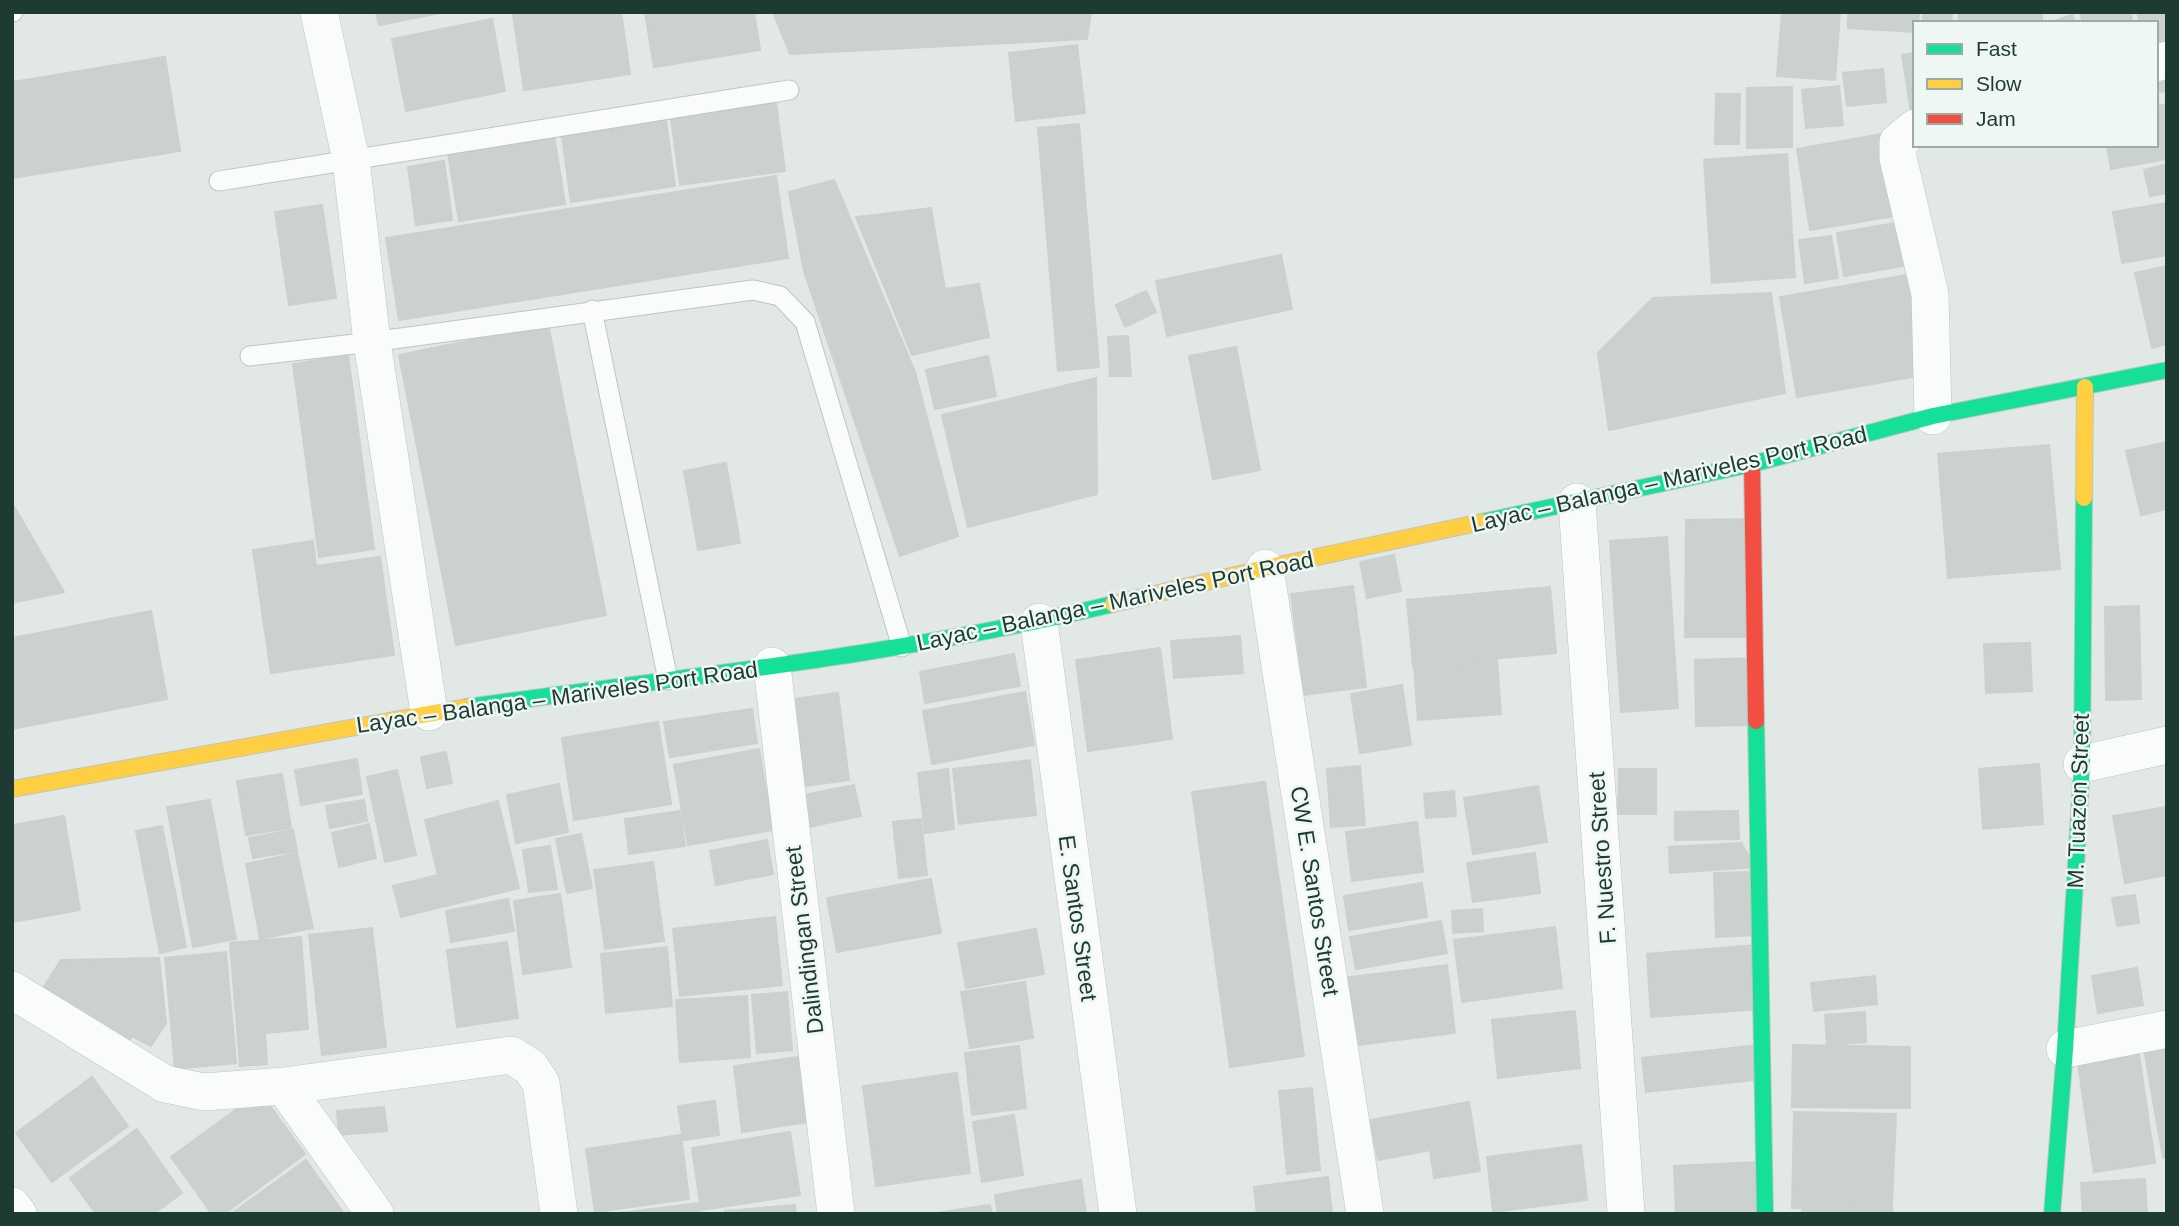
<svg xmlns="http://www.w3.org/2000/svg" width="2179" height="1226" font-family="Arial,sans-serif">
	<rect width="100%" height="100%" fill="#e1e8e5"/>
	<!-- building -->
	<path fill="#cbd1cf" stroke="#cad1ce" stroke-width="2" d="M376,12H445L379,25Z
		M526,12H621L630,74L524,90L513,14Z
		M645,12H754L760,50L654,67Z
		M773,12H1091L1087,39L790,54Z
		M1782,12H1840L1835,80L1777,76Z
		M1848,12H1919L1918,23H1915V32L1848,28Z
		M1923,12H1952L1951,23H1923Z
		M1959,12H2042V23H1959Z
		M2080,12H2130L2133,23H2083Z
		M2137,12H2167V41L2156,44V23H2140Z
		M2072,15L2075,23H2048Z
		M492,19L505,91L406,111L392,39Z
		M1077,45L1085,113L1016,121L1009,53Z
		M1915,53V112H1911L1902,55Z
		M165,57L180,151L12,178V82Z
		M2167,65V91L2156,92V66Z
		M1883,69L1886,102L1847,106L1843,73Z
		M1839,86L1843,125L1806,128L1802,90Z
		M1792,87V147L1747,148V88Z
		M1716,94H1740L1739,144H1715Z
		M776,103L785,171L680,185L671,118Z
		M2167,104V159L2111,169L2107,145H2156V106Z
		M666,121L675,186L571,202L562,136Z
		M1079,124L1099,367L1058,371L1038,128Z
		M1882,134L1895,216L1810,230L1797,149Z
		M554,135L565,204L459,221L448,153Z
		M1787,154L1795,277L1712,283L1704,160Z
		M444,161L452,220L416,225L408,167Z
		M2167,164V193L2150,196L2144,170Z
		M776,176L788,258L399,320L386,238Z
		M834,180L915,372L958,536L900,556L804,271L789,192Z
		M2167,203V255L2122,263L2113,212Z
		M322,205L336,298L289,305L275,212Z
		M931,208L945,289L979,284L989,337L912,355L856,217Z
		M1902,222L1909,265L1844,276L1837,233Z
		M1831,236L1838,278L1805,283L1799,240Z
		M1281,255L1292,309L1167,336L1156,281Z
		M2167,266V344L2152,348L2135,273Z
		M1913,274L1930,374L1797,397L1780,297Z
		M1146,291L1156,312L1125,327L1116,305Z
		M1771,293L1785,393L1609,430L1598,353L1653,298Z
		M548,324L606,615L456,645L399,355Z
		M1128,336L1131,376H1110L1108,337Z
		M1236,347L1260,470L1213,479L1189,356Z
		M348,355L374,549L319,557L293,364Z
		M988,356L996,396L935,409L926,370Z
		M1096,378L1097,494L968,527L942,415Z
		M2167,442V509L2141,515L2126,451Z
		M2049,445L2060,569L1948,578L1938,454Z
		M726,463L740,543L698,550L684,471Z
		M12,503L64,592L12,603Z
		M1750,519L1751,637H1685L1686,520Z
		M1667,537L1678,708L1621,712L1610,541Z
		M313,541L316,566L380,557L394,655L271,673L253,550Z
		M1394,555L1401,591L1367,598L1360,562Z
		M1353,586L1366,687L1304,695L1291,594Z
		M1550,587L1556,653L1413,666L1407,600Z
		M2139,606L2141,699L2106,700L2105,607Z
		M151,611L167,699L12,729V638Z
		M1240,636L1243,673L1174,678L1171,641Z
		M2030,643L2032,691L1986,693L1984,644Z
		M1160,648L1172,739L1088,751L1076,660Z
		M1014,654L1020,686L925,703L920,672Z
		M1752,658L1753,725L1696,726L1695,660Z
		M1497,660L1501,714L1418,720L1414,667Z
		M1402,685L1411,745L1360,753L1351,694Z
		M1025,692L1034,745L932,764L923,711Z
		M838,693L849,780L790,788L779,701Z
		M752,709L757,743L670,757L664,722Z
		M658,722L671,804L574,820L562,738Z
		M759,749L773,830L688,845L674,765Z
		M446,752L452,783L427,788L421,757Z
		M357,759L362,794L301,805L295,770Z
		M1030,760L1036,815L959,824L953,769Z
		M2039,764L2043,824L1983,829L1979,769Z
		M1360,766L1365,825L1331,827L1327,769Z
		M948,769L954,829L925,833L918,773Z
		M1619,769H1656V814H1618Z
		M397,770L416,855L385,862L367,777Z
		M282,774L291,828L246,835L237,781Z
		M1265,782L1304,1056L1230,1067L1192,792Z
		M559,784L568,832L516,843L507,795Z
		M854,785L861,816L799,829L794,797Z
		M1538,786L1547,842L1473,854L1464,798Z
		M1454,791L1456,816L1426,818L1424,794Z
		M210,800L236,939L193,947L167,807Z
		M364,800L367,821L330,828L326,806Z
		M498,801L519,888L401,917L393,886L438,875L425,820Z
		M2167,807V875L2125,883L2113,816Z
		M680,811L685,846L629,854L625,819Z
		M1738,811L1739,839L1675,840V812Z
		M64,816L80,910L12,922V825Z
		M921,819L927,875L899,878L893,822Z
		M1417,822L1423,872L1352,881L1346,832Z
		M369,824L376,858L339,867L332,833Z
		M162,826L186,947L160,953L136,831Z
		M293,830L297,851L253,858L249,838Z
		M581,834L592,888L567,893L556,839Z
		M767,840L773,874L716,885L710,851Z
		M1741,843L1756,867L1670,873L1669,847Z
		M550,846L557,889L529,892L523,850Z
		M297,853L313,928L260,939L246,864Z
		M1535,853L1540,893L1473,902L1467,863Z
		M653,862L664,941L605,949L594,870Z
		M1755,872L1757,935L1716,937L1714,873Z
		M931,879L941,933L837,952L827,898Z
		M1422,883L1427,917L1349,930L1344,896Z
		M560,894L571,967L523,974L514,901Z
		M2135,895L2139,923L2117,926L2112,898Z
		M508,899L514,931L451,942L446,911Z
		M1482,909L1483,931L1453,933L1452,911Z
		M775,917L782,985L680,996L673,929Z
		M1441,921L1447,953L1356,969L1350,937Z
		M1555,927L1562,988L1462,1002L1454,940Z
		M372,928L386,1047L322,1055L309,935Z
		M1036,929L1044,974L966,988L958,943Z
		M301,937L308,1029L265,1033L267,1064L240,1066L230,943Z
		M507,942L518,1018L457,1027L447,950Z
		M1756,945L1760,1009L1651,1017L1647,954Z
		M667,947L672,1006L606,1013L601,954Z
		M226,952L236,1063L175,1069L165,958Z
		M159,958L166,1023L151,1046L132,1036L126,1046L42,990L61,960Z
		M1447,965L1455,1033L1351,1046L1342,978Z
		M2137,968L2143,1005L2098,1013L2092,976Z
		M1875,976L1877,1004L1814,1011L1811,983Z
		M1025,982L1033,1038L970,1048L961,992Z
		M787,992L792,1050L757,1053L752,995Z
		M747,996L750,1057L680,1062L676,1000Z
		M1575,1011L1580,1068L1498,1078L1492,1020Z
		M1865,1012L1866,1042L1827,1045L1825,1015Z
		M2167,1039V1157L2163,1158L2143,1043Z
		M1758,1045L1762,1079L1646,1092L1642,1058Z
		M1793,1045L1910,1047V1108L1792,1107Z
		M1019,1046L1026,1108L972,1115L965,1053Z
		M2138,1048L2155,1163L2094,1172L2077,1057Z
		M799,1057L808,1122L742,1132L734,1066Z
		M957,1073L970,1173L876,1186L863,1086Z
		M92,1077L128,1126L52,1182L16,1133Z
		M1312,1088L1320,1170L1287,1174L1279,1091Z
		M260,1092L305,1154L224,1214H212L171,1157Z
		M715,1101L719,1135L683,1140L678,1106Z
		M1469,1102L1480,1171L1434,1178L1430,1150L1378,1160L1370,1120Z
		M384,1107L387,1131L339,1135L337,1111Z
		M1794,1112L1896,1114L1892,1203L1792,1208Z
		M1014,1115L1023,1175L982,1182L973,1122Z
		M137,1129L182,1193L153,1214H96L70,1178Z
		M790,1132L800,1195L701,1210L692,1148Z
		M681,1135L689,1199L595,1212L586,1149Z
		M1581,1145L1587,1200L1493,1212L1487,1157Z
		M306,1160L342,1211L338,1214H231Z
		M1759,1162L1761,1214H1676L1674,1166Z
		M1328,1177L1332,1214H1257L1254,1187Z
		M2145,1179L2147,1214H2083L2081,1183Z
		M1081,1180L1086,1214H998L995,1195Z
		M698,1203L700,1214H612Z
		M795,1205L796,1214H725V1211Z
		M990,1205L992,1214H930Z
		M1892,1205L1893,1214H1802V1208Z"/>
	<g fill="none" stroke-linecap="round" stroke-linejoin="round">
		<defs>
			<path id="lane" d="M12,12H13
				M219,181L789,90
				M592,310L668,680
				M250,356L372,342L753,290L780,296L805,322L902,647"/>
			<path id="street" d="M319,12L351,160L372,342L429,712
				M2156,63L2167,60
				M1915,128L1898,142V158L1930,294L1933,416
				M1577,502L1626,1214
				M1265,568L1365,1214
				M1039,622L1118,1214
				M772,666L836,1214
				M2082,764L2167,745
				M12,990L165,1084L204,1092L284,1086L511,1055L530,1067L541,1083L559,1214
				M2065,1049L2167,1029
				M284,1086L375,1214
				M12,1206L18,1214"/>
			<path id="fast" d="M1482,522L1752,464L1933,416L2167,370
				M467,707C683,677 901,655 1113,604
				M1756,721L1765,1214
				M2052,1214L2065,1049L2082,764L2084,498"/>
			<path id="slow" d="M2084,498L2085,387
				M1113,604L1265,568L1482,522
				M12,789L467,707"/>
			<path id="jam" d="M1752,464L1756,721"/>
		</defs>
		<!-- lane casing -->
		<use href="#lane" stroke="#bec5c2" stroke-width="21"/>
		<!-- street casing -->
		<use href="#street" stroke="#bec5c2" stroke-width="38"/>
		<!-- fast casing -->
		<use href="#fast" stroke="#bdc5c2" stroke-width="18"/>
		<!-- slow casing -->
		<use href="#slow" stroke="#bdc5c2" stroke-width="18"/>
		<!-- jam casing -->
		<use href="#jam" stroke="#bdc5c2" stroke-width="18"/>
		<!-- lane -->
		<use href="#lane" stroke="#fafcfb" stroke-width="19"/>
		<!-- street -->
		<use href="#street" stroke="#fafcfb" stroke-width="37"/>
		<!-- fast -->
		<use href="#fast" stroke="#16e098" stroke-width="16"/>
		<!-- slow -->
		<use href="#slow" stroke="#ffcf43" stroke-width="16"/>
		<!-- jam -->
		<use href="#jam" stroke="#f24e42" stroke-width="16"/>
	</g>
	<g text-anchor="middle" stroke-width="5" stroke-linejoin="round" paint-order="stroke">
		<!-- street labels -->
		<g font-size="23" fill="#1e3b33" stroke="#eef7f3">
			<text transform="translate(1669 479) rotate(-13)" y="8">Layac – Balanga – Mariveles Port Road</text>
			<text transform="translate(1115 601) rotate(-12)" y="8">Layac – Balanga – Mariveles Port Road</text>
			<text transform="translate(557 697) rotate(-8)" y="8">Layac – Balanga – Mariveles Port Road</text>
			<text transform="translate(2078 801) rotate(-88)" y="8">M. Tuazon Street</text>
			<text transform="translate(1602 858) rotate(-94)" y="8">F. Nuestro Street</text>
			<text transform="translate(1315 891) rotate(81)" y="8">CW E. Santos Street</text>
			<text transform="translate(1078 918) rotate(82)" y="8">E. Santos Street</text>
			<text transform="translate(804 940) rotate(-97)" y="8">Dalindingan Street</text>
		</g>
	</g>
	<!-- border -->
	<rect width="2179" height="1226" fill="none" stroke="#1e3b33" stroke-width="28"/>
	<!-- legend -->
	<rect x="1913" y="21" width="245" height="126" fill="#eef7f3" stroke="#9baca6" stroke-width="2"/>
	<rect x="1927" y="44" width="35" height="10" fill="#16e098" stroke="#9baca6" stroke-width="2"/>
	<text x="1976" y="56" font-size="21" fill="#1e3b33">Fast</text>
	<rect x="1927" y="79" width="35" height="10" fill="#ffcf43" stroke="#9baca6" stroke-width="2"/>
	<text x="1976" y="91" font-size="21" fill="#1e3b33">Slow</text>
	<rect x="1927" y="114" width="35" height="10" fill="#f24e42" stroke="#9baca6" stroke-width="2"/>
	<text x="1976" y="126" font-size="21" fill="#1e3b33">Jam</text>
</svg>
